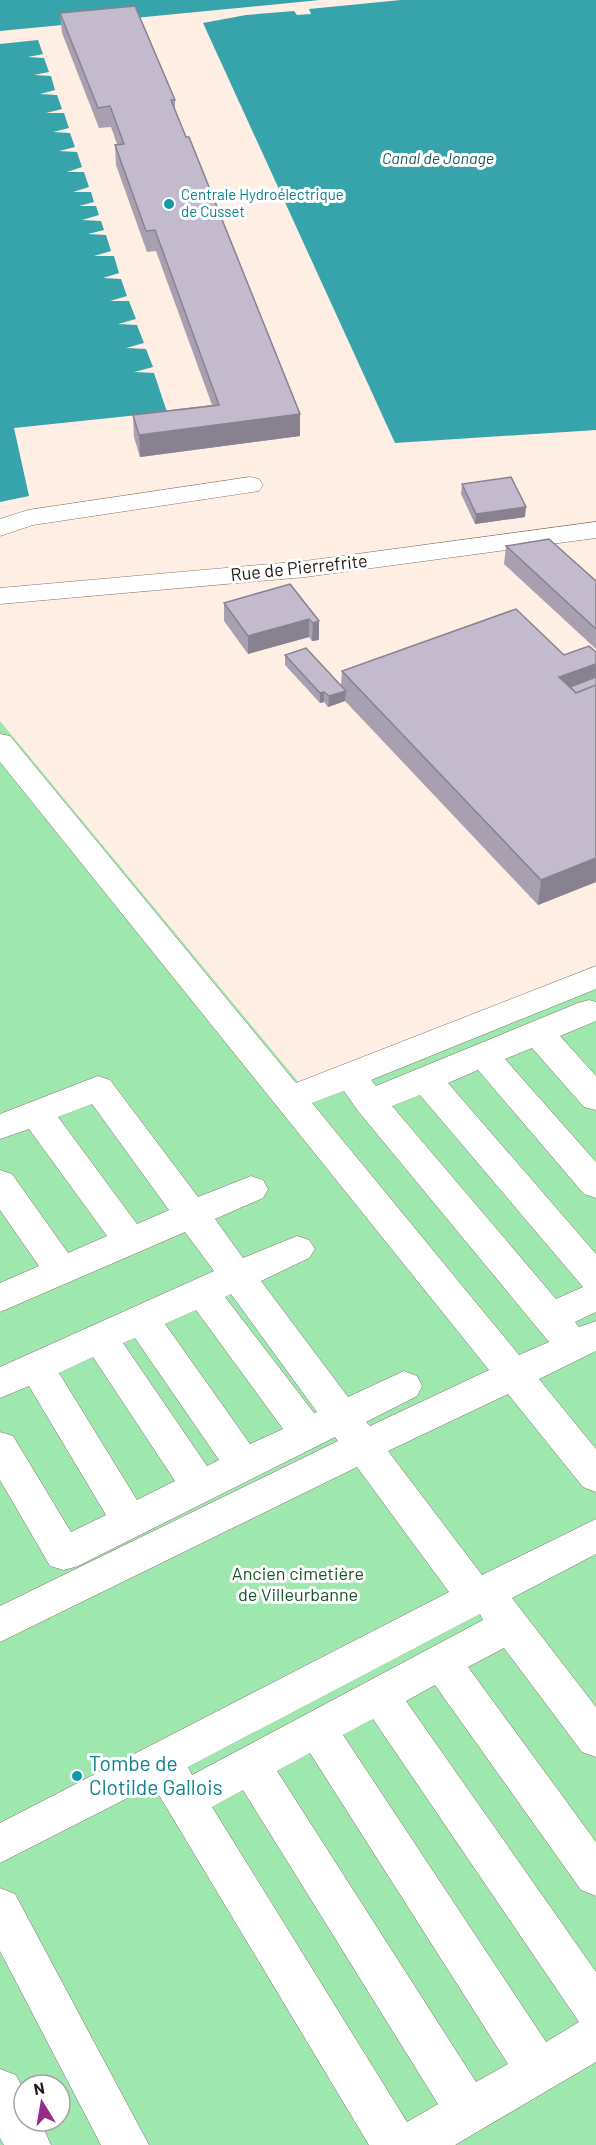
<svg xmlns="http://www.w3.org/2000/svg" width="596" height="2145" font-family="Barlow,sans-serif">
	<rect width="100%" height="100%" fill="#feeee4"/>
	<!-- green -->
	<path fill="#9ee7ae" fill-rule="evenodd" d="M0,721L300,1084L596,965V2145H0ZM24,2085H60V2121H24Z"/>
	<!-- water -->
	<path fill="#37a4ab" d="M0,0H320L0,31Z
		M401,0H596V430L395,443L203,23L246,15L294,11L297,15L311,14L309,9Z
		M38,40L43,54L28,57L44,58L49,72L34,75L51,76L55,90L40,94L57,95L62,109L46,113H64L69,128L53,132L70,133L75,147L59,151L77,152L82,167L67,172H84L89,187L73,192H91L94,202L79,206H96L99,215L82,220L101,221L104,230L88,234L106,235L111,251L94,256H114L119,273L103,278L121,279L127,296L110,301H129L136,319L118,324L137,325L144,343L126,348L146,349L153,367L134,372L154,373L167,412L14,428L29,496L0,502V44Z"/>
	<g fill="none" stroke-linecap="round" stroke-linejoin="round">
		<defs>
			<path id="minor" d="M250,477L259,479L263,485L259,491L33,525L0,536V519L28,510Z
				M596,522V538L305,577L0,604V588L305,561Z
				M0,734L10,736L296,1083L596,966V989L371,1080L376,1086L578,1003L589,1000L596,1002V1021L560,1036L596,1076V1110L584,1107L532,1048L505,1059L596,1162V1198L584,1194L478,1070L448,1083L596,1254V1312L575,1322L579,1327L596,1321V1351L539,1379L596,1449V1492L583,1487L508,1394L388,1451L482,1575L596,1519V1554L512,1598L596,1707V1757L582,1752L504,1648L468,1667L596,1842V1896L581,1890L435,1685L406,1701L596,1972V2062L455,2145H369L153,1785L0,1863V1823L449,1592L357,1467L0,1642V1606L338,1441L335,1437L78,1566L64,1570L50,1566L0,1480V1432L13,1436L71,1532L106,1515L29,1386L0,1398V1367L214,1271L185,1232L0,1312V1283L39,1266L0,1210V1170L12,1174L68,1253L107,1236L29,1129L0,1139V1114L98,1076L110,1080L198,1197L251,1176L263,1180L268,1189L263,1198L215,1219L243,1258L297,1236L309,1240L315,1249L309,1258L261,1281L348,1397L404,1371L417,1376L422,1386L417,1396L366,1422L370,1426L489,1370L0,762ZM344,1091L358,1111L549,1342L519,1355L312,1103ZM420,1095L583,1287L556,1299L392,1106ZM92,1104L169,1210L137,1224L58,1117ZM231,1294L317,1412L314,1413L225,1297ZM196,1310L283,1429L250,1444L165,1324ZM135,1338L219,1460L207,1466L123,1343ZM93,1357L175,1481L137,1500L59,1373ZM480,1614L483,1620L192,1775L188,1767ZM373,1719L579,2022L546,2042L343,1735ZM310,1753L508,2064L476,2082L277,1771ZM243,1790L438,2104L407,2122L212,1807Z
				M0,1888L15,1894L149,2145H101L0,1951Z
				M0,2069L16,2075L24,2091V2121H40L51,2145H4L0,2138Z"/>
		</defs>
		<!-- minor casing -->
		<use href="#minor" stroke="#847267" stroke-width="1"/>
		<!-- minor -->
		<use href="#minor" fill="#fff" fill-rule="evenodd"/>
	</g>
	<!-- wall -->
	<path fill="#a8a0b0" d="M60,13L175,100V110L300,436L140,457L134,437L133,415L212,405L156,251L147,252L116,165L115,145L117,144L111,127L99,128L62,33Z
		M462,484L525,517L475,524L461,494Z
		M506,546L596,581V649L504,564Z
		M224,603L319,621V640L312,641L309,637L248,654L224,621Z
		M596,652V882L538,905L345,701L328,707L324,702L320,703L285,665V655L341,686L342,671Z"/>
	<!-- shaded-wall -->
	<path fill="#888290" d="M300,414V436L140,457L139,435Z
		M526,507L525,517L475,524L476,514Z
		M309,619V637L248,654V636Z
		M319,621V640L312,641L313,623Z
		M596,664V688L566,699L559,677Z
		M346,691L345,701L328,707L329,696Z
		M324,692V702L320,703V693Z
		M596,858V882L538,905L541,880Z"/>
	<!-- building -->
	<path fill="#c3bacd" stroke="#888290" stroke-width="1.5" d="M135,6L175,100H171L186,137H189L300,414L139,435L133,415L219,405L155,230L146,231L115,145L124,144L110,106L98,108L60,13Z
		M511,477L526,507L476,514L462,484Z
		M549,539L596,581V629L506,546Z
		M290,584L319,621L313,623L309,619L248,636L224,603Z
		M516,609L564,655L589,646L596,652V664L559,677L576,693L596,685V858L541,880L342,671Z
		M306,648L346,691L329,696L324,692L320,693L285,655Z
		M596,677V685L576,693L570,687Z"/>
	<!-- markers -->
	<g fill="#0f9aa8" stroke="#fff" stroke-width="2">
		<circle cx="169" cy="204" r="6"/>
		<circle cx="77" cy="1776" r="6"/>
	</g>
	<g text-anchor="middle" stroke-width="6" stroke-linejoin="round" paint-order="stroke">
		<!-- far-culture labels -->
		<g font-size="15" fill="#0d838f" stroke="#fff" text-anchor="start">
			<text x="181" y="200">Centrale Hydroélectrique<tspan x="181" dy="17">de Cusset</tspan></text>
		</g>
		<!-- far-water labels -->
		<g font-size="16" font-style="italic" fill="#195659" stroke="#fff">
			<text x="438" y="164">Canal de Jonage</text>
		</g>
		<!-- street labels -->
		<g font-size="18" fill="#211a16" stroke="#fff">
			<text transform="translate(299 568) rotate(-6)" y="6">Rue de Pierrefrite</text>
		</g>
		<!-- park labels -->
		<g font-size="18" fill="#18542b" stroke="#fff">
			<text x="298" y="1580">Ancien cimetière<tspan x="298" dy="21">de Villeurbanne</tspan></text>
		</g>
		<!-- near-culture labels -->
		<g font-size="21" fill="#0d838f" stroke="#fff" text-anchor="start">
			<text x="89" y="1771">Tombe de<tspan x="89" dy="24">Clotilde Gallois</tspan></text>
		</g>
	</g>
	<!-- north arrow -->
	<g transform="translate(42 2103) rotate(349)"><circle r="28" fill="#ffffff" stroke="#a6a3a2" stroke-width="1.5"/>
	<path d="M0-4.5L10 22L0 15L-10 22Z" fill="#982a8a"/>
	<text y="-9" font-size="16" font-weight="bold" text-anchor="middle" fill="#211a16">N</text>
	</g>
</svg>
